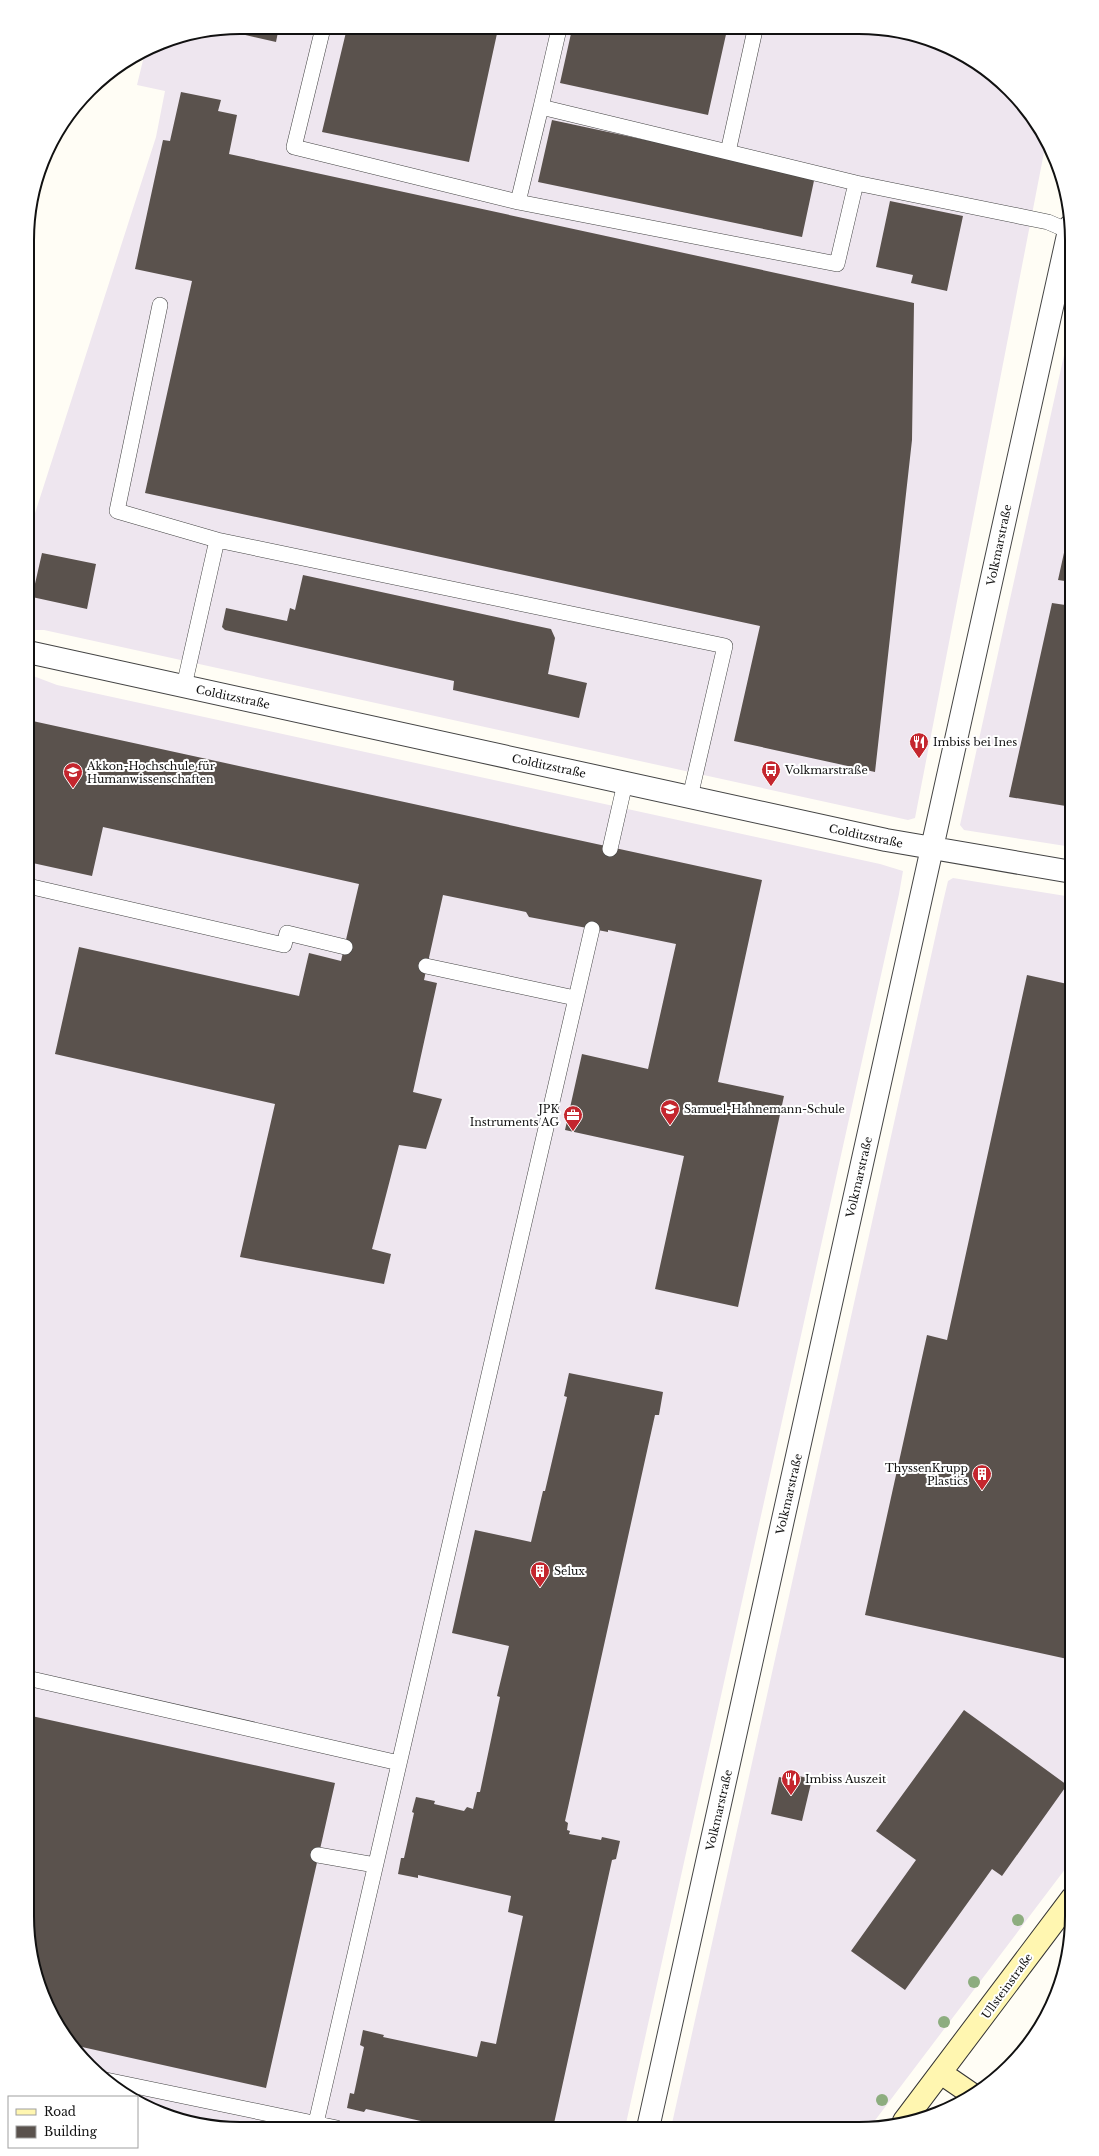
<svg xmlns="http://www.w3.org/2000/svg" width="1099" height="2156" font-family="'Libre Baskerville',serif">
	<rect width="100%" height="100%" fill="#fffdf5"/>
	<!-- industrial -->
	<path fill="#eee6ef" d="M240,27L900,31L953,49L999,80L1036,122L1046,142L915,818L908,820L44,630H28V535L156,137L165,91L137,85L145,52L159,43Z
		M1072,319V847L964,830L960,825Z
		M28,674L57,685L880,864L903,871L899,894L625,2128L212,2127L158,2113L137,2099V2097H133L100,2076L63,2034L38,1984L27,1916Z
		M953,878L1072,897V1860L870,2127L859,2129L671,2128L943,902L948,881Z"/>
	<!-- building -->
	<path fill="#5a524d" d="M240,27H279L276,42L224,30Z
		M347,28L498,29L469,162L322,132Z
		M572,29L727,30L708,115L560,83Z
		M181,92L221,100L218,111L237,115L229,154L914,303L912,440L875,772L734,741L760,626L145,493L192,281L135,269L163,140L170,141Z
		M552,120L815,176L802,237L538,182Z
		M890,201L963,216L947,291L911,283L913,275L876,267Z
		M1071,521H1072V582L1058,580Z
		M42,553L96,564L87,609L32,597Z
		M303,575L551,629L555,638L548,674L587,683L579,718L453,690L454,681L225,630L222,627L226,608L287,621L290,608L295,610Z
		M1052,603L1072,606V807L1009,797Z
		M28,720L762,880L718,1082L784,1096L738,1307L655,1289L684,1156L565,1130L582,1054L648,1069L676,944L608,930V932L529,917L526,912L443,895L424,980L437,983L413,1092L442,1099L426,1149L399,1145L372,1249L391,1254L384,1284L240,1257L275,1104L55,1054L79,947L299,996L309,953L341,961L359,884L103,827L92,876L28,862Z
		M1027,975L1072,985V1660L865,1615L927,1335L947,1340Z
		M569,1373L663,1392L659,1415H655L565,1821L568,1823L567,1830L570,1831L569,1834L601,1840L602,1837L620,1841L616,1859L612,1860L553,2128H453L366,2109L364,2112L347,2108L350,2093L354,2094L364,2047L360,2045L363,2030L384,2035L383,2037L477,2057L481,2041L496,2044L523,1916L508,1912L511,1896L418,1875V1878L398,1874L401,1858H404L414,1813L412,1812L416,1797L435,1801L434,1804L464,1811L467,1807L473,1809L477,1792H480L500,1697L497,1696L509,1646L452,1633L475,1530L531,1542L543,1491H545L567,1397L564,1396Z
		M964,1710L1067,1785L1002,1876L992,1869L905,1990L851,1951L916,1860L876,1831Z
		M27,1715L335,1783L266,2088L73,2045L63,2034L38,1984L27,1916Z
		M790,1774L812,1779L802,1821L771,1814L779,1777L789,1779Z"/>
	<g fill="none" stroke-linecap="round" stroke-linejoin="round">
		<defs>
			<path id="lane" d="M323,28L294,147L518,202L541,107L856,183L1048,222L1069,231
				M541,107L559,29
				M728,152L755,30
				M518,202L837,264L856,183
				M160,305L117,511L217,540L184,686
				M217,540L725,646L690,797
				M610,849L625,783
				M28,886L284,945L287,933L345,947
				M426,966L575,998
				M27,1678L399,1763
				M318,1855L375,1865
				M106,2080L337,2128
				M316,2123L592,929"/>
			<path id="street" d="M28,652L886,840L1072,872
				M648,2128L1070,226"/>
			<path id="secondary" d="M941,2073L973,2095
				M904,2121L1072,1898"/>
		</defs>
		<!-- lane casing -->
		<use href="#lane" stroke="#444" stroke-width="16"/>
		<!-- street casing -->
		<use href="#street" stroke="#444" stroke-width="24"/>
		<!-- secondary casing -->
		<use href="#secondary" stroke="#333" stroke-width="24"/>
		<!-- lane -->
		<use href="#lane" stroke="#fff" stroke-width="15"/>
		<!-- street -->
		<use href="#street" stroke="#fff" stroke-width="22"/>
		<!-- secondary -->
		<use href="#secondary" stroke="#fff6b0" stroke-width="22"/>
	</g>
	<!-- trees -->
	<g fill="#8dad7f">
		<circle cx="1018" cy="1920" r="6"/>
		<circle cx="974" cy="1982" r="6"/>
		<circle cx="944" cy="2022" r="6"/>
		<circle cx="882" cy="2100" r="6"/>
	</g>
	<!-- icons -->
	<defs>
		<symbol id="restaurant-pin" viewBox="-11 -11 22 30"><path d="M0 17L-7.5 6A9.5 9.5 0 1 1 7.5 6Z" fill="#c4262e" stroke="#fff"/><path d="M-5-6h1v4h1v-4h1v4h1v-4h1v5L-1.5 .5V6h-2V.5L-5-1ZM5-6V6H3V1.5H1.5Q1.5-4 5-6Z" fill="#fff"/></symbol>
		<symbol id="bus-pin" viewBox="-11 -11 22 30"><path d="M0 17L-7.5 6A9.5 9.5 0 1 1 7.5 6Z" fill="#c4262e" stroke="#fff"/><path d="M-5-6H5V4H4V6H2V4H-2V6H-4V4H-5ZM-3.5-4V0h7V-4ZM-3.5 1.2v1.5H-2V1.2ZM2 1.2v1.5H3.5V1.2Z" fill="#fff"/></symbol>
		<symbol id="university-pin" viewBox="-11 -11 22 30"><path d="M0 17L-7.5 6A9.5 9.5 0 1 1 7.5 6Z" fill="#c4262e" stroke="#fff"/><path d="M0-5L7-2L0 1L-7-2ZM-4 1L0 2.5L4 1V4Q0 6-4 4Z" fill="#fff"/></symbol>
		<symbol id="school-pin" viewBox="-11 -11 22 30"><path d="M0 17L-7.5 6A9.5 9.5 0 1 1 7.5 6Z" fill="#c4262e" stroke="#fff"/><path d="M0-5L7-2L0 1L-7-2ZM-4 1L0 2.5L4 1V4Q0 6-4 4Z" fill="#fff"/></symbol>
		<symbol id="office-pin" viewBox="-11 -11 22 30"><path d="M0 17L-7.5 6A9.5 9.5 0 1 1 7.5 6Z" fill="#c4262e" stroke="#fff"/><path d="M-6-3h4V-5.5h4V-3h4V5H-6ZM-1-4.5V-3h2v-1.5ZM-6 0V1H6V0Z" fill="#fff"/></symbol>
		<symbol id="building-pin" viewBox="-11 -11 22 30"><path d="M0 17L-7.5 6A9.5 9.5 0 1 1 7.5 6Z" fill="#c4262e" stroke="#fff"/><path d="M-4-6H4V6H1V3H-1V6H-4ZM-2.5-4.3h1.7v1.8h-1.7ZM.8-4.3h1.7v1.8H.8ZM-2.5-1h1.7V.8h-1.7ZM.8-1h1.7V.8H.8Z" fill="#fff"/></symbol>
	</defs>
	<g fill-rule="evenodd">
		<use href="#restaurant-pin" x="908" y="731" width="22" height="30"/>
		<use href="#bus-pin" x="760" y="759" width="22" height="30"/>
		<use href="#university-pin" x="62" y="761" width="22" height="30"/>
		<use href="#school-pin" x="659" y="1098" width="22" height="30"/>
		<use href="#office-pin" x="562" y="1104" width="22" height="30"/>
		<use href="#building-pin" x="971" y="1463" width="22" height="30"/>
		<use href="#building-pin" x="529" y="1560" width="22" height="30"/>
		<use href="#restaurant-pin" x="780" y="1768" width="22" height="30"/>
	</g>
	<g text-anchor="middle" stroke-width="4" stroke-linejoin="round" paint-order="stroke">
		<!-- street labels -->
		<g font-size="11" fill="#111" stroke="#fff">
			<text transform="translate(999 545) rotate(-78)" y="4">Volkmarstraße</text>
			<text transform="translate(233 697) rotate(12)" y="4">Colditzstraße</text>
			<text transform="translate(549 766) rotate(12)" y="4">Colditzstraße</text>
			<text transform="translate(866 836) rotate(12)" y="4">Colditzstraße</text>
			<text transform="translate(859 1177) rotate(-77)" y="4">Volkmarstraße</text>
			<text transform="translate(789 1494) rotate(-77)" y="4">Volkmarstraße</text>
			<text transform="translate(719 1810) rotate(-77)" y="4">Volkmarstraße</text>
			<text transform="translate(1007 1986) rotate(-54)" y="4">Ullsteinstraße</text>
		</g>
		<!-- poi labels -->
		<g font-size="11" fill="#111" stroke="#fff" text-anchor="start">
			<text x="933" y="746">Imbiss bei Ines</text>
			<text x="87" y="770">Akkon-Hochschule für<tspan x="87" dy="13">Humanwissenschaften</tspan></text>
			<text x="785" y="774">Volkmarstraße</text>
			<text x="559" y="1113" text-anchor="end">JPK<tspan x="559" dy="13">Instruments AG</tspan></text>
			<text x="684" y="1113">Samuel-Hahnemann-Schule</text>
			<text x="968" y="1472" text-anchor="end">ThyssenKrupp<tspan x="968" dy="13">Plastics</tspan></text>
			<text x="554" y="1575">Selux</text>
			<text x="805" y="1783">Imbiss Auszeit</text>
		</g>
	</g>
	<!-- crop -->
	<path d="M0 0H1099V2156H0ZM240 34H859A206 206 0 0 1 1065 240V1916A206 206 0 0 1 859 2122H240A206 206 0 0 1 34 1916V240A206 206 0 0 1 240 34Z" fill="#fff" fill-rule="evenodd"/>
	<path fill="none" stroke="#111" stroke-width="2" d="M240 34H859A206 206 0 0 1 1065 240V1916A206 206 0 0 1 859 2122H240A206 206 0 0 1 34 1916V240A206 206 0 0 1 240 34Z"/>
	<!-- legend -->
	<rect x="8" y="2096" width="130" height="52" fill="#ffffff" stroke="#a0a0a0"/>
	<rect x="16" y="2109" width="20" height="6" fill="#fff6b0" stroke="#a0a0a0"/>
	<text x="44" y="2116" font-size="12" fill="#111111">Road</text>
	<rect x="16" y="2126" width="20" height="12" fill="#5a524d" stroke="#a0a0a0"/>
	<text x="44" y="2136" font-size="12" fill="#111111">Building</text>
</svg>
